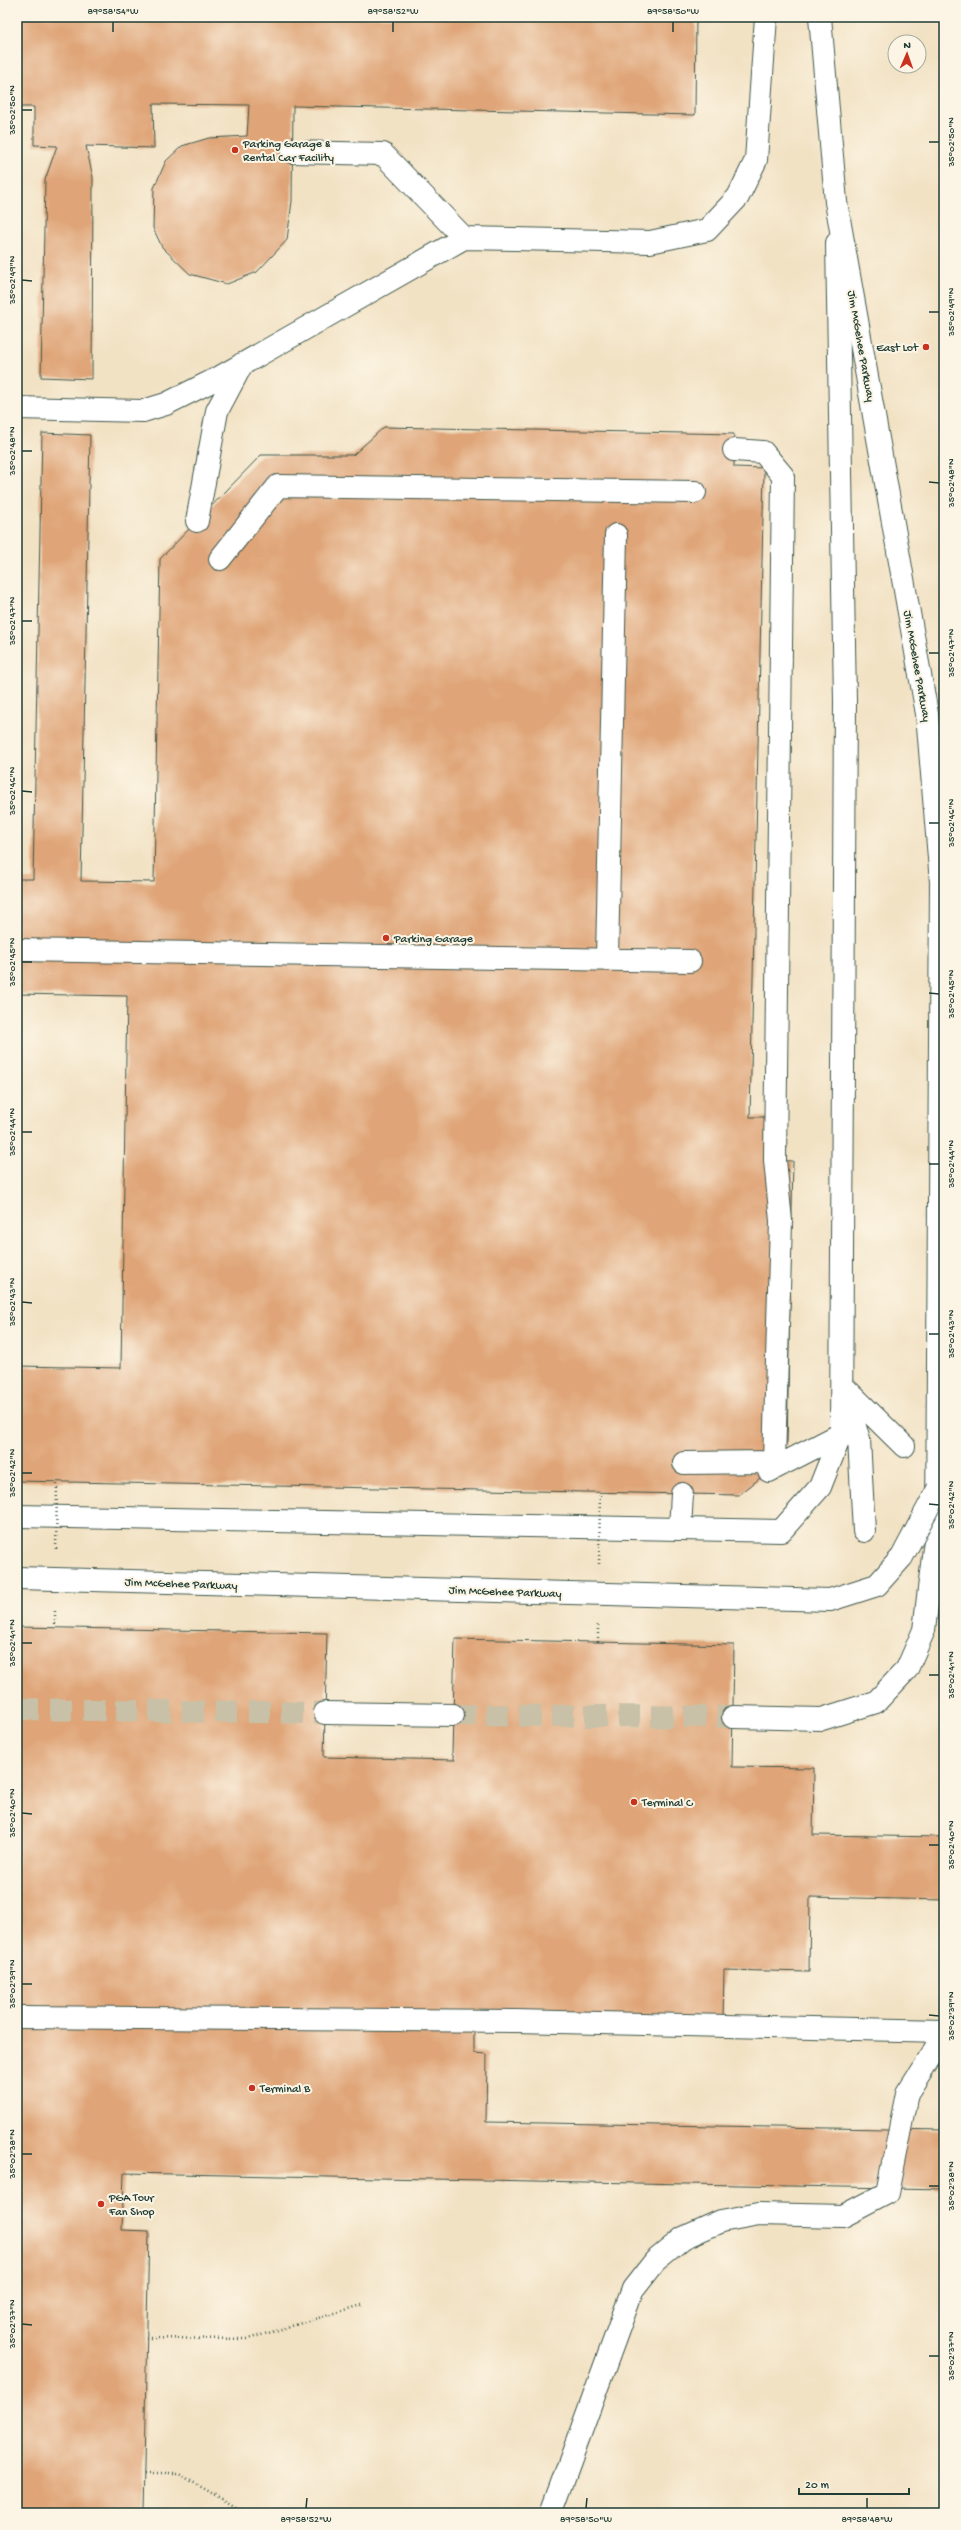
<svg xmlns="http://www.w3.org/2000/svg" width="961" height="2530" font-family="'Gochi Hand',sans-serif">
	<rect width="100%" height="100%" fill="#fcf5e5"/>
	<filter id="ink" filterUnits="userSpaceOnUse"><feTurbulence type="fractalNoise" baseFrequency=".025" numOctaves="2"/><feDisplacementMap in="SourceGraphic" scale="8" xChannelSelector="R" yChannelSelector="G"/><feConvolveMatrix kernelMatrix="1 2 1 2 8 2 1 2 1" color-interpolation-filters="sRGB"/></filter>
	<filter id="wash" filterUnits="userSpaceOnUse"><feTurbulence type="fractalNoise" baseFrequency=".012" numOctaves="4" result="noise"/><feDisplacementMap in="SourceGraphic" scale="16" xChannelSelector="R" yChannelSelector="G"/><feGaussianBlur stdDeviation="0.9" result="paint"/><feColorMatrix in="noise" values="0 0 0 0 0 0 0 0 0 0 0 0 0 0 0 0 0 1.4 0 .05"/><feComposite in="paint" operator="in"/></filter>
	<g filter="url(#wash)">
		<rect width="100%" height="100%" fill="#f2e2c4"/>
		<g id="blocks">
			<!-- building -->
			<path fill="#dfa477" d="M17,17H696L695,115L293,106L292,201L287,240L257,272L227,284L190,274L162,247L153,228L154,188L166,161L182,146L209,138L247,136L249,105L153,104L154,148L86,146L93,178L92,379L41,377L45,180L57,146L34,145V107H17Z
				M384,427L734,434V467L764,468L750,1117H772L771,1160L793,1161L787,1442L775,1466L739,1495L17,1481V1366L121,1368L127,996L17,994V879H33L42,433L90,435L81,881L154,882L160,559L261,455H353Z
				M17,1627L327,1633L324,1757L455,1760L452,1754L455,1639L734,1645L732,1767L814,1768L813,1835L944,1837V1900L810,1897L809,1972L724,1970L723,2020L474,2015V2053L487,2054L486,2122L944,2130V2189L124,2173L122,2230L149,2231L143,2513H17Z"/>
		</g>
	</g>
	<g filter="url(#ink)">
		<use href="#blocks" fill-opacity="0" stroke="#3f564a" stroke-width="1"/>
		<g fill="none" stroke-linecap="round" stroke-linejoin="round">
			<!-- secondary-tunnel -->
			<path stroke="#c8c1a7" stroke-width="22" stroke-dasharray="22 11" stroke-linecap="butt" d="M17,1709L325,1713
				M453,1715L733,1717"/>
			<defs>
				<path id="lane" d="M292,152L383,154L464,238
					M143,411L166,404L220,377L464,238L650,242L707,230L738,197L756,160L766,17
					M197,521L217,411L242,364
					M220,559L278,486L695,492
					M17,950L690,961
					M607,958L616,535
					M843,1386L904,1446
					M847,1403L859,1439L864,1531
					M684,1463L774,1462L781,1221L775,1160L783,476L763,452L734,450
					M769,1471L841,1434
					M17,1516L781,1531L820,1487L841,1434L845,701L837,243
					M680,1529L682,1494
					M17,2017L516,2021L944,2031
					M551,2513L633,2289L655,2261L683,2238L721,2221L759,2214L843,2216L887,2193L907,2093L944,2035"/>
				<path id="secondary" d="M325,1713L453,1715
					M733,1717L822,1719L876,1702L907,1669L924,1630L937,1523L941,882L927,714L836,202L820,17"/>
			</defs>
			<!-- lane casing -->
			<use href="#lane" stroke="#3f564a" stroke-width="24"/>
			<!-- secondary casing -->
			<use href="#secondary" stroke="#3f564a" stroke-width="24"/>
			<!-- path -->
			<path stroke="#3f564a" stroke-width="2.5" stroke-dasharray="1 3" stroke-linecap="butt" d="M146,2338L248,2339L362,2305
				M144,2474H179L246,2513"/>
			<!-- lane -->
			<use href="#lane" stroke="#fff" stroke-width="22"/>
			<!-- secondary -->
			<use href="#secondary" stroke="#fff" stroke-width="22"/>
			<defs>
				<path id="lane-bridge" d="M17,408L143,411"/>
				<path id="secondary-bridge" d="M17,1578L830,1600L877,1585L902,1557L938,1489"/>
			</defs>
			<!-- lane-bridge casing -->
			<use href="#lane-bridge" stroke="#3f564a" stroke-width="24" stroke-linecap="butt"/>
			<!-- secondary-bridge casing -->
			<use href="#secondary-bridge" stroke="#3f564a" stroke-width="24" stroke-linecap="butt"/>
			<!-- path-bridge -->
			<path stroke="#3f564a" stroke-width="2.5" stroke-dasharray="1 3" stroke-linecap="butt" d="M56,1549L57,1482
				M599,1564L600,1492
				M55,1628V1610
				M598,1642V1625"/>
			<!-- lane-bridge -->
			<use href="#lane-bridge" stroke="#fff" stroke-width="22"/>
			<!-- secondary-bridge -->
			<use href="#secondary-bridge" stroke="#fff" stroke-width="22"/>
		</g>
	</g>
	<!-- ticks -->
	<path fill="none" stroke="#1f3d34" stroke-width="1.5" d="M113,32V22M393,32V22M673,32V22M22,110H32M929,142H939M22,280L32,281M929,312H939M22,451H32M929,482L939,483M22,621H32M929,653H939M22,791L32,792M929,823H939M22,962H32M929,993L939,994M22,1132H32M929,1164H939M22,1302L32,1303M929,1334H939M22,1473H32M929,1504L939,1505M22,1643H32M929,1675H939M22,1813L32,1814M929,1845H939M22,1984H32M929,2015L939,2016M22,2154H32M929,2186H939M22,2324L32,2325M929,2356H939M306,2508L307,2498M586,2508L587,2498M867,2508V2498"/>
	<!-- markers -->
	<g fill="#c8321e" stroke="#fcf5e5" stroke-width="1.5">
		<circle cx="235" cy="150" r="4"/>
		<circle cx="926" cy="347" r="4"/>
		<circle cx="386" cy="938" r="4"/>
		<circle cx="634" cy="1802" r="4"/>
		<circle cx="252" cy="2088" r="4"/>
		<circle cx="101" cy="2204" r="4"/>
	</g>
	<g text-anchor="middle" stroke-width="4" stroke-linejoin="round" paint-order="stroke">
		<!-- poi labels -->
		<g font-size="12" fill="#1f3d34" stroke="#fcf5e5" text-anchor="start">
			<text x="243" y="147">Parking Garage &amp;<tspan x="243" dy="14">Rental Car Facility</tspan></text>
			<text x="918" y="351" text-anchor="end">East Lot</text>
			<text x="394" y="942">Parking Garage</text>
			<text x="642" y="1806">Terminal C</text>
			<text x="260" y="2092">Terminal B</text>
			<text x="109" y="2201">PGA Tour<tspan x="109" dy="14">Fan Shop</tspan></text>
		</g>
		<!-- street labels -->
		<g font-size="12" fill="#1f3d34" stroke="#fcf5e5">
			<text transform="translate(862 346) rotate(80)" y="4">Jim McGehee Parkway</text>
			<text transform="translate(918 666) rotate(80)" y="4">Jim McGehee Parkway</text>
			<text transform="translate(181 1583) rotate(2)" y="4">Jim McGehee Parkway</text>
			<text transform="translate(505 1591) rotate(2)" y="4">Jim McGehee Parkway</text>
		</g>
	</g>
	<!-- margin -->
	<rect width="961" height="2530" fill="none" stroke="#fcf5e5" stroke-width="44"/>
	<!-- north arrow -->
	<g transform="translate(907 54) rotate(2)"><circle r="19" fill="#fcf5e5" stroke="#a4ab9e"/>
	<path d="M0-3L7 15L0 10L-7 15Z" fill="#c8321e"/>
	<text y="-6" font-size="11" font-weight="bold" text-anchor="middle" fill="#1f3d34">N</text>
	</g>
	<!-- scale -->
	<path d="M799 2488v6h110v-6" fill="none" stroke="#1f3d34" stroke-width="2"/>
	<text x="805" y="2488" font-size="12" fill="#1f3d34" stroke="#fcf5e5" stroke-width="3" paint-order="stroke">20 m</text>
	<rect x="22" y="22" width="917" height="2486" fill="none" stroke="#1f3d34" stroke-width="1.5"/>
	<g font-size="10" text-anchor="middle" fill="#1f3d34">
		<text x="113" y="14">89°58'54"W</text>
		<text x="393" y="14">89°58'52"W</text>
		<text x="673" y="14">89°58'50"W</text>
		<text transform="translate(11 110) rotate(-90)" y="4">35°02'50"N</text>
		<text transform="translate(950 142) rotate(-90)" y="4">35°02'50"N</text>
		<text transform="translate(11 280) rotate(-90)" y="4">35°02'49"N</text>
		<text transform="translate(950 312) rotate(-90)" y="4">35°02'49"N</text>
		<text transform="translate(11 451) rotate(-90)" y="4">35°02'48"N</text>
		<text transform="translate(950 483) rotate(-90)" y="4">35°02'48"N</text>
		<text transform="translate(11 621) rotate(-90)" y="4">35°02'47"N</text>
		<text transform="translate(950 653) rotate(-90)" y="4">35°02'47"N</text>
		<text transform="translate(11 791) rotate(-90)" y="4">35°02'46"N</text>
		<text transform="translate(950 823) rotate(-90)" y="4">35°02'46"N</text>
		<text transform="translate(11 962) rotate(-90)" y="4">35°02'45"N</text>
		<text transform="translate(950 994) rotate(-90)" y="4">35°02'45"N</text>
		<text transform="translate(11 1132) rotate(-90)" y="4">35°02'44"N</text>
		<text transform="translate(950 1164) rotate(-90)" y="4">35°02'44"N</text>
		<text transform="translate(11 1302) rotate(-90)" y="4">35°02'43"N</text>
		<text transform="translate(950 1334) rotate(-90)" y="4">35°02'43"N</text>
		<text transform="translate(11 1473) rotate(-90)" y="4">35°02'42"N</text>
		<text transform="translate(950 1505) rotate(-90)" y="4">35°02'42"N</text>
		<text transform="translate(11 1643) rotate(-90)" y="4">35°02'41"N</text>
		<text transform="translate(950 1675) rotate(-90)" y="4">35°02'41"N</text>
		<text transform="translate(11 1813) rotate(-90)" y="4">35°02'40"N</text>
		<text transform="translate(950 1845) rotate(-90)" y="4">35°02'40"N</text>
		<text transform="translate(11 1984) rotate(-90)" y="4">35°02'39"N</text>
		<text transform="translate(950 2016) rotate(-90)" y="4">35°02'39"N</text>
		<text transform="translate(11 2154) rotate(-90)" y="4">35°02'38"N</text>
		<text transform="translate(950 2186) rotate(-90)" y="4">35°02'38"N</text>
		<text transform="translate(11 2324) rotate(-90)" y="4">35°02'37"N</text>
		<text transform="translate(950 2356) rotate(-90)" y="4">35°02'37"N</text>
		<text x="306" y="2522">89°58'52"W</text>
		<text x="586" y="2522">89°58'50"W</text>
		<text x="867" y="2522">89°58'48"W</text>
	</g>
</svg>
